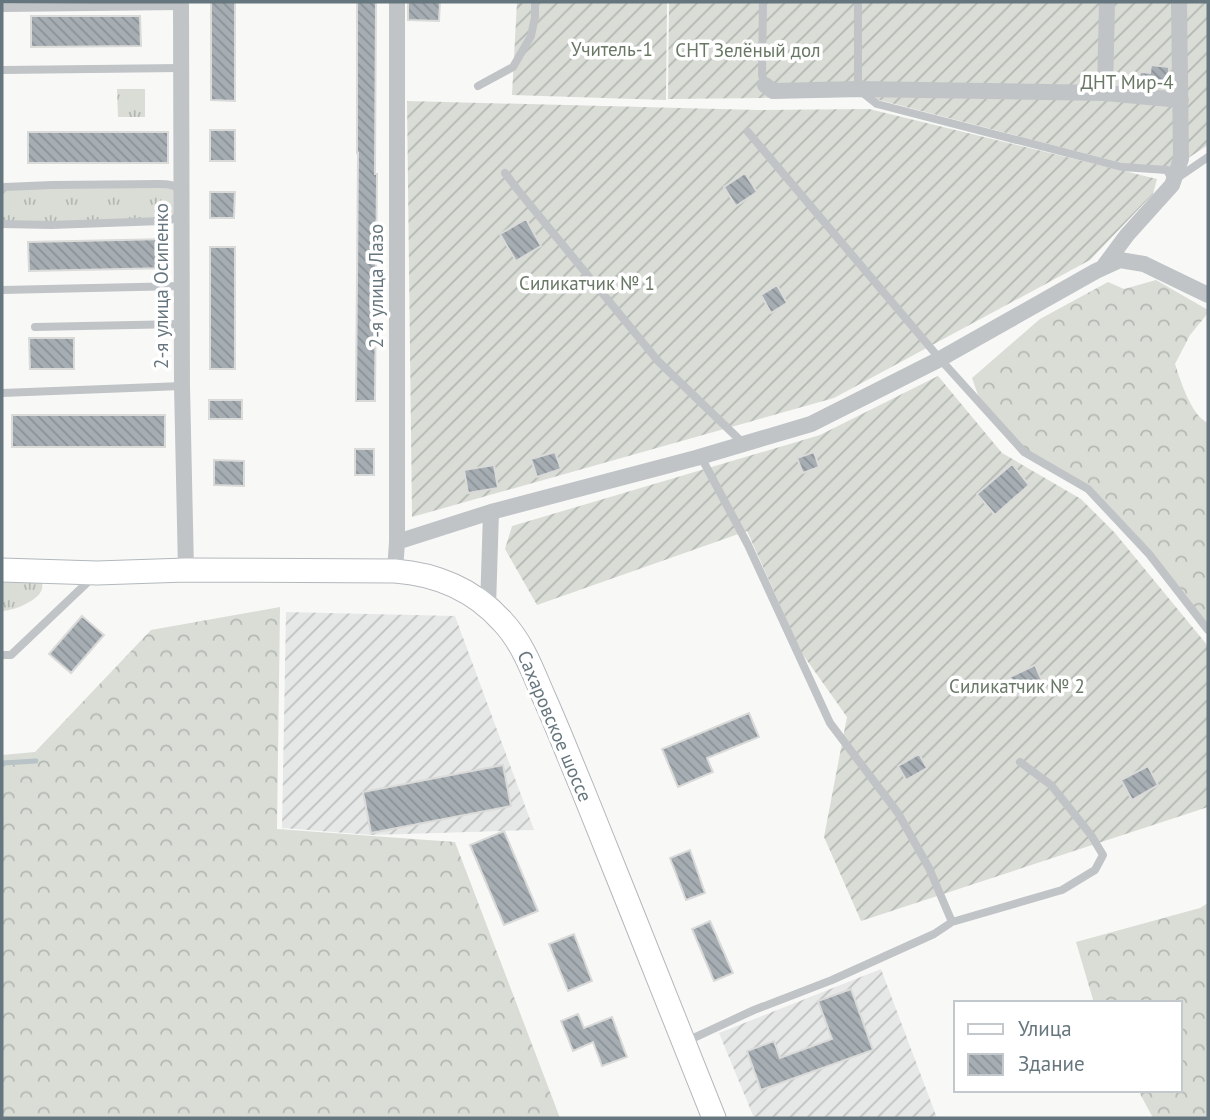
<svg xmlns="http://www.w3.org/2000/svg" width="1210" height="1120" font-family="'PT Sans',sans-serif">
	<defs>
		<pattern id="industrial-furrows" width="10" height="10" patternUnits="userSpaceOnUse" patternTransform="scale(1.75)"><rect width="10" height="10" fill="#e6e8e7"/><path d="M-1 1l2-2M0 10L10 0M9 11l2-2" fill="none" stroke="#bec1c0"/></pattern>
		<pattern id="grass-tufts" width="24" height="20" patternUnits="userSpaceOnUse" patternTransform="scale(1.75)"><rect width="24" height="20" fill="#d9ddd6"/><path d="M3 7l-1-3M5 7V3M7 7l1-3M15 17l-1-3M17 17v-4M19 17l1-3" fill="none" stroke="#b4b8b3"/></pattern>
		<pattern id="forest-crowns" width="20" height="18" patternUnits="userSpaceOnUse" patternTransform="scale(1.75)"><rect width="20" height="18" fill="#d9ddd6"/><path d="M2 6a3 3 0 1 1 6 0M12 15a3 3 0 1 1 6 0" fill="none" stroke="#b4b8b3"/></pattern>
		<pattern id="garden-furrows" width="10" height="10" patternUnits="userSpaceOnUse" patternTransform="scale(1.75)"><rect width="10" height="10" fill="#d9ddd6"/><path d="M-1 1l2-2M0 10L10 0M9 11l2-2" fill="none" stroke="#b4b8b3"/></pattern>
		<pattern id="building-back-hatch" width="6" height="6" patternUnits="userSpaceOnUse" patternTransform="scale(1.75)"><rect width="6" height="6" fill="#a6aeb3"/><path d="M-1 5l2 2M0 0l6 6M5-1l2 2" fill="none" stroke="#8b9297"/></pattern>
	</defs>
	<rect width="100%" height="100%" fill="#f8f8f7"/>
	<!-- industrial -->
	<path fill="url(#industrial-furrows)" d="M286,612L455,616L534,830L372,835L282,828Z
		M881,969L937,1118H754L719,1033Z"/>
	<!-- grass -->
	<path fill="url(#grass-tufts)" d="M117,89H145V117H118Z
		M171,184L179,204L172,220L2,224V190Z
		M2,578H39C54,595 16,611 2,611Z"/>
	<!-- forest -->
	<path fill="url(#forest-crowns)" d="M1156,280L1208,310V313L1190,335L1175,364C1181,382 1191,415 1208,423V627L1088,489L1024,452L982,406L972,378L1040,319L1108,282L1124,289Z
		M280,607L277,829L455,842L560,1118H2V755L35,752L151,630Z
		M1208,903V1118H1153L1138,1090H1180V1003H1094L1076,942L1200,908Z"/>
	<!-- garden -->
	<path fill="url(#garden-furrows)" d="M517,2H667L666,100L512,95Z
		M669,2H855L856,97L668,99Z
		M861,2H1208V145L1164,174L860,95Z
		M407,101L758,110L869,109L1157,179L1153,194L1090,260L834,398L412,517Z
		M938,376L1002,453L1081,499L1115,533L1208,646V807L861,921L824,837L847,717L801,652L747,531L537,605L505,549L512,526L820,435Z"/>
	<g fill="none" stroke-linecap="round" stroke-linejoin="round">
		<!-- stream -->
		<path stroke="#b7c3c6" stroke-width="5" d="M2,763L36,761"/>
	</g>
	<!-- building -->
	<path fill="url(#building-back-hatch)" stroke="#dadad9" stroke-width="2" d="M211,2H235V101L211,100Z
		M357,2H376L375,174H377L375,401H356L358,153H357Z
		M408,2H440L439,21L408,20Z
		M31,16H140L141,46L31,47Z
		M1151,65L1169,67V88L1138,86L1140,72L1150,73Z
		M210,130H235V161H210Z
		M28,132H168V163H28Z
		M745,173L757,192L736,206L724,187Z
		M210,192H235L234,218H210Z
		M526,219L541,246L516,261L500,234Z
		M168,239L169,268L29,271L28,242Z
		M210,247H235V369H210Z
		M777,285L787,303L771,313L761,295Z
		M29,338H74V369H30Z
		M209,400H242V419H209Z
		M12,415H165V447H12Z
		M355,449H374V475H355Z
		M555,452L561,469L537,477L531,459Z
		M814,452L819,467L803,473L797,458Z
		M214,460L244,461V486L214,485Z
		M1012,464L1029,485L995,515L977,494Z
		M494,465L498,488L468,493L464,470Z
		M82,616L104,635L71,673L49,654Z
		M1035,665L1044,685L1019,696L1010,677Z
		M749,713L759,737L707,758L713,772L678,787L662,749Z
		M919,754L927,768L906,780L898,766Z
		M503,765L511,806L371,833L363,792Z
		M1148,766L1158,785L1132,800L1121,780Z
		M504,831L538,911L504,925L470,845Z
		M690,850L705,893L686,900L670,858Z
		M710,921L733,973L714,981L692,929Z
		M574,934L592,981L568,991L549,944Z
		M851,989L873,1050L761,1090L747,1051L774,1041L780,1058L832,1039L818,1001Z
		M578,1014L584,1028L612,1017L627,1057L602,1066L593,1042L573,1051L561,1021Z"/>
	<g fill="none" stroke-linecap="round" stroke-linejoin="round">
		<defs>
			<path id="secondary" d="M2,570L97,573L186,570L395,571C436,574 474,590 502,621C522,642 532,669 543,695C557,726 569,757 582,788C626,898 671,1008 714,1118"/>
		</defs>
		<!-- secondary casing -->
		<use href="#secondary" stroke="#b3b8bc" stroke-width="25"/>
		<!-- service -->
		<path stroke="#c0c4c7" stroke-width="8" d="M763,2L762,75L765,85
			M858,2V89L877,104L1122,167L1167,170L1173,181L1208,157
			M2,8L181,6
			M2,70L181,68
			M478,86L513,67L531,36L535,17V2
			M748,132L940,359L1024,452L1088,489L1149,554L1208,630
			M505,173L517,189L658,361L744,444
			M2,190L5,187L52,185L159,184C167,184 177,184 180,193
			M2,224L51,225L162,221C170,220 176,220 181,212
			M2,290L182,286
			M35,327L182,324
			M2,393L182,386
			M701,457L748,545L830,723L898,813L929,868L952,922
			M2,655H11L91,579
			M687,1041L754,1010L832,980L934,934L952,922L1062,890L1095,870L1103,855L1091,835L1051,785L1020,762"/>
		<!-- minor -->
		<path stroke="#c0c4c7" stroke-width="16" d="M181,2L182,386L186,570
			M765,85L773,91L858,89L1105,93L1181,100
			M1105,93L1107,2
			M1104,266L1127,235L1172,185L1181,159L1179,2
			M397,542L491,512L696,458L811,424L940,359L1096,271L1120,260L1144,264L1208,295
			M395,571L397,542V2
			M488,607L491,512"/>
		<!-- secondary -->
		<use href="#secondary" stroke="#fff" stroke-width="23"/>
	</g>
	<g text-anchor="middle" stroke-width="7" stroke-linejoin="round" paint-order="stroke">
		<!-- park labels -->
		<g font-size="19" fill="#697765" stroke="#fff">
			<text x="612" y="56">Учитель-1</text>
			<text x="748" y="57">СНТ Зелёный дол</text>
			<text x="1127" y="89">ДНТ Мир-4</text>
			<text x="587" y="290">Силикатчик № 1</text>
			<text x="1017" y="693">Силикатчик № 2</text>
		</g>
		<!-- street labels -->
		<g font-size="19" fill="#66767e" stroke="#fff">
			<text transform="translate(161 286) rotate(-90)" y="7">2-я улица Осипенко</text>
			<text transform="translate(376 286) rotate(-90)" y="7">2-я улица Лазо</text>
			<text transform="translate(555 726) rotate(67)" y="7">Сахаровское шоссе</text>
		</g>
	</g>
	<!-- border -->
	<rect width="1210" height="1120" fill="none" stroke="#66767e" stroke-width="7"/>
	<!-- legend -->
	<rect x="954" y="1001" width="228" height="91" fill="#ffffff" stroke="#c2c8cb" stroke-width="2"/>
	<rect x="968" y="1024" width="35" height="10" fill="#ffffff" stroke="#c2c8cb" stroke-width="2"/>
	<text x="1018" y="1036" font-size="21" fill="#66767e">Улица</text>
	<rect x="968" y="1054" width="35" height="21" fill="url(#building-back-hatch)" stroke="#c2c8cb" stroke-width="2"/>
	<text x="1018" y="1071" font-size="21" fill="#66767e">Здание</text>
</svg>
